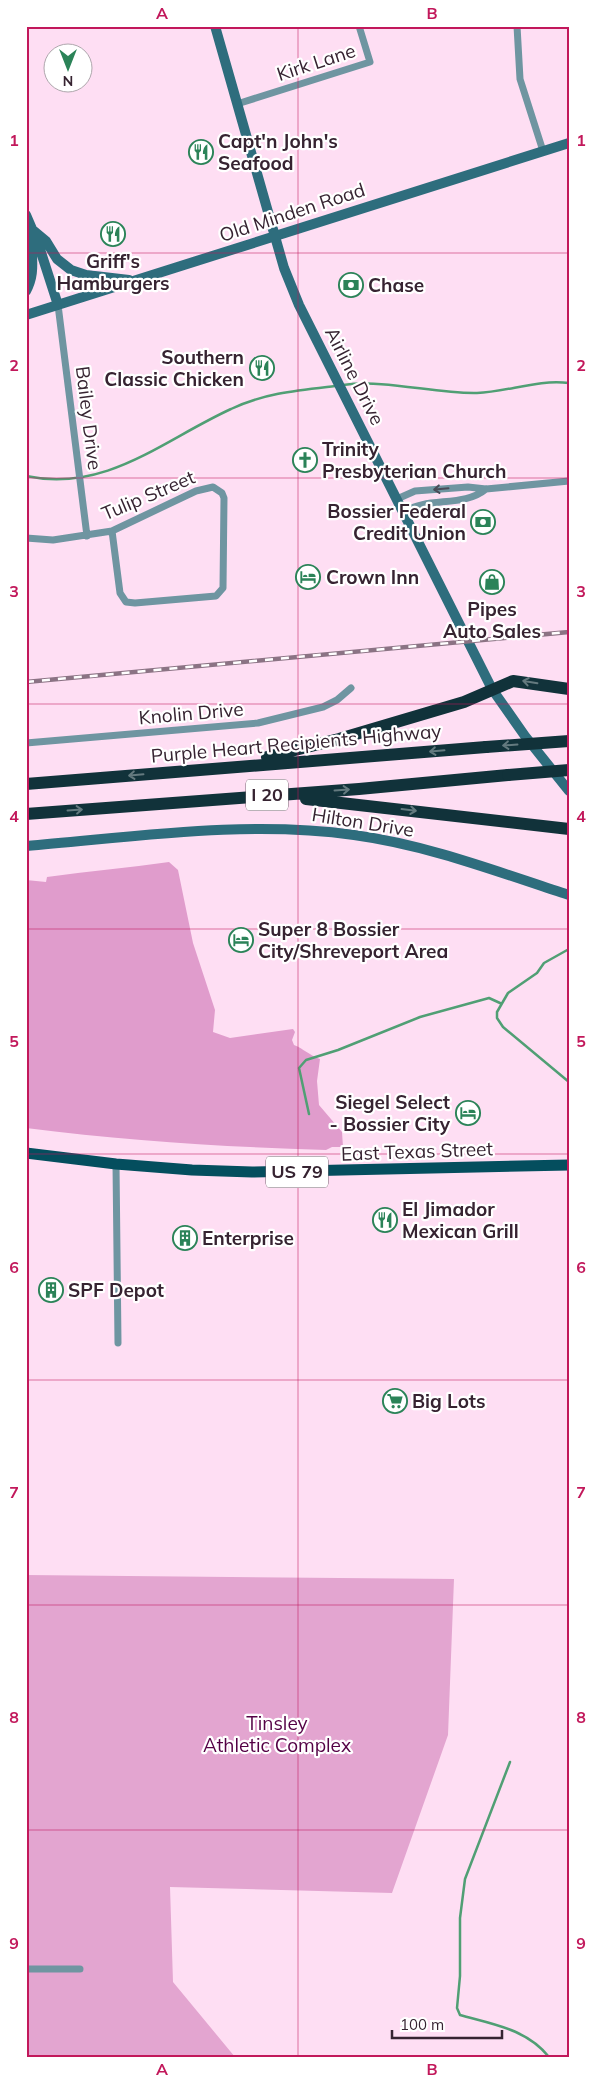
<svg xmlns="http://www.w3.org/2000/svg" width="595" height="2083" font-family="Mulish,sans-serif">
	<rect width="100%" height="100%" fill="#fedef3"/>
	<!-- green -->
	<path fill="#e3a5d0" d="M26,1575L454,1579L448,1735L392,1893L170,1887L173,1982L235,2057H26Z"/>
	<!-- forest -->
	<path fill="#e09ccc" d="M169,862L178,870L193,943L215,1010L213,1032L230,1038L293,1029L295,1032L292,1040L294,1045C304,1049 309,1055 320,1059L317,1081L319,1105L342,1132L343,1147H332L326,1150C225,1147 127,1141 26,1128V880L46,882L47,877C88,871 129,868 169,862Z"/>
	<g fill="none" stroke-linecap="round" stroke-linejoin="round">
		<!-- stream -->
		<path stroke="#509f74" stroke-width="2.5" d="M343,385C388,379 433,394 477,393C508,392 537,379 569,383
			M26,476C106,493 163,440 231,409C264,393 300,390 335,386
			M569,949L544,963L537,973L508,993L497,1012V1018L503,1027L569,1082
			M309,1114L299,1068L306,1060L338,1050L420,1017L489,998L500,1003
			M510,1762L465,1879L460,1918V1976L457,2008L460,2015C492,2024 527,2029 549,2057"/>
		<!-- street -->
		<path stroke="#6f95a1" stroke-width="7" d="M517,26L520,79L543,151
			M237,104L370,62L359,26
			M58,305L87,536
			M397,499L415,491L468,487L486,489L569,481
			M403,512C429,496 463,508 486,489
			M26,538L53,540L112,531L196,491L213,487L222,493L224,498L223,588L216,596L135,603L126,602L120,593L112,531
			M26,743L258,723L323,707L337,700L351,688
			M116,1164L118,1343
			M26,1969H80"/>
		<!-- secondary -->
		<path stroke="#2e6d7d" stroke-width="10" d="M215,26L284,268L299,305L492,689L525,736L569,791
			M26,215L38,243L58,305
			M26,291C38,269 28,253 34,231L46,241L57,259L71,270L86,275L129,280
			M26,315L569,143
			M26,846C135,837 246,820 354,835C428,845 498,872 569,895"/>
		<!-- primary -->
		<path stroke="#044e5e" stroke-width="11" d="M26,1153L116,1164L192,1170L252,1172L569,1165"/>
		<!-- highway -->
		<path stroke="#11323a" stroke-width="12" d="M267,757L339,739L464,702L513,681L569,689
			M26,784L486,747
			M306,799L569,829
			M26,814L359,789L508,775"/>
		<defs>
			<path id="rail" d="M26,682L569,632"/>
		</defs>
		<!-- rail casing -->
		<use href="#rail" stroke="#8b7384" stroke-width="4.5"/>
		<!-- rail -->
		<use href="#rail" stroke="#fff" stroke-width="2.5" stroke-dasharray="8" stroke-linecap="butt"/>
		<!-- highway-bridge -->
		<path stroke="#11323a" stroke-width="12" d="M486,747L569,741
			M508,775L569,770"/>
	</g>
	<!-- one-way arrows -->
	<defs><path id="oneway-shaft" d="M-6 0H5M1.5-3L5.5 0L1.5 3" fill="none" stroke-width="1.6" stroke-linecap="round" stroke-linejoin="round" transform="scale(1.25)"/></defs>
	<use stroke="#4a4b58" href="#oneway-shaft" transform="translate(441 489) rotate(175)"/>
	<g stroke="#647a7f">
		<use href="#oneway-shaft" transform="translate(530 682) rotate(-171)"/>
		<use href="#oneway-shaft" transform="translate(510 745) rotate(176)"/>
		<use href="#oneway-shaft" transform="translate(437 751) rotate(175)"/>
		<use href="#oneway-shaft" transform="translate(136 775) rotate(175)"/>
		<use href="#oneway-shaft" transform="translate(342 790) rotate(-4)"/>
		<use href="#oneway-shaft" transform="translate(75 810) rotate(-4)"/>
		<use href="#oneway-shaft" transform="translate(409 810) rotate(7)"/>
	</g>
	<!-- grid -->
	<path fill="none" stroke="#c2185b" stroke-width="1" stroke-opacity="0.55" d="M298,26V2057M26,253H569M26,478H569M26,704H569M26,929H569M26,1154H569M26,1380H569M26,1605H569M26,1830H569"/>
	<!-- icons -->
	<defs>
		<symbol id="restaurant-ring" viewBox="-11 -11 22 22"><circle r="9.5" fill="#fff" stroke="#2b8358" stroke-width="1.5"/><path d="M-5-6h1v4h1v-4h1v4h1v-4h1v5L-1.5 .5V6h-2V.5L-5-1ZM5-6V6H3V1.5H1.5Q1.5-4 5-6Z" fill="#2b8358"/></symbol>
		<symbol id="bank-ring" viewBox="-11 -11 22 22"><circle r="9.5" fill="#fff" stroke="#2b8358" stroke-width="1.5"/><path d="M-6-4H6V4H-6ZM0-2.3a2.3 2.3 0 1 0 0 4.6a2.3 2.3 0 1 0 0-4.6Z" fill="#2b8358"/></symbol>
		<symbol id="church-ring" viewBox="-11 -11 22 22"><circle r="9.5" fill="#fff" stroke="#2b8358" stroke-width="1.5"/><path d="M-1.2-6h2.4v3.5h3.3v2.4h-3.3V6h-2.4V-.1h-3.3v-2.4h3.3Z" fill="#2b8358"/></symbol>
		<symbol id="hotel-ring" viewBox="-11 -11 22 22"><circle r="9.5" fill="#fff" stroke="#2b8358" stroke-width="1.5"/><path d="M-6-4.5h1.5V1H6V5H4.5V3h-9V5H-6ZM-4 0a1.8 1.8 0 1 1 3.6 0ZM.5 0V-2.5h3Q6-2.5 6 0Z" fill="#2b8358"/></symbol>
		<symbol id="shop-ring" viewBox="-11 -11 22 22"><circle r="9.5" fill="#fff" stroke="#2b8358" stroke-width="1.5"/><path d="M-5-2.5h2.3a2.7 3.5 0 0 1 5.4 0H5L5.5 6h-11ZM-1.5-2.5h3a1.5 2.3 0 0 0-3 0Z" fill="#2b8358"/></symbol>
		<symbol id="building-ring" viewBox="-11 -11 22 22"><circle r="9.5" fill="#fff" stroke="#2b8358" stroke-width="1.5"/><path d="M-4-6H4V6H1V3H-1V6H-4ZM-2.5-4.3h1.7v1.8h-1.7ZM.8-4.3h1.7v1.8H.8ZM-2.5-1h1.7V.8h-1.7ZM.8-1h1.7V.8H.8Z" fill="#2b8358"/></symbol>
		<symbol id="supermarket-ring" viewBox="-11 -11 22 22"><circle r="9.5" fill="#fff" stroke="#2b8358" stroke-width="1.5"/><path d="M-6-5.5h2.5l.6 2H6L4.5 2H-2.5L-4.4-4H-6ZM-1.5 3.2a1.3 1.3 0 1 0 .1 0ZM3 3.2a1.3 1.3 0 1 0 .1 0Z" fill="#2b8358"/></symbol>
	</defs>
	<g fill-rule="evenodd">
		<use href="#restaurant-ring" x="187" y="138" width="28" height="28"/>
		<use href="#restaurant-ring" x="99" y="220" width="28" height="28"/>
		<use href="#bank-ring" x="337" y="271" width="28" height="28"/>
		<use href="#restaurant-ring" x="248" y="354" width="28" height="28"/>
		<use href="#church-ring" x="291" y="446" width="28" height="28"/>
		<use href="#bank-ring" x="469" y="508" width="28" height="28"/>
		<use href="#hotel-ring" x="294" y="563" width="28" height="28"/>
		<use href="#shop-ring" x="478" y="568" width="28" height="28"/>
		<use href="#hotel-ring" x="227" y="926" width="28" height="28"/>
		<use href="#hotel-ring" x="454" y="1099" width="28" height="28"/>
		<use href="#restaurant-ring" x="371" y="1206" width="28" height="28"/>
		<use href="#building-ring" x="171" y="1224" width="28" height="28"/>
		<use href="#building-ring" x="37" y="1276" width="28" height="28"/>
		<use href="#supermarket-ring" x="381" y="1387" width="28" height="28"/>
	</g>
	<g text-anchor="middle" stroke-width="4.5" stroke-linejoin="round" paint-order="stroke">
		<!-- shield labels -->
		<g fill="#fff" stroke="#72656f" stroke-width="1">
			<rect x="246" y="779.5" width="42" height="31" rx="4"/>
			<rect x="266" y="1156.5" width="62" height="31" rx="4"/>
		</g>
		<g font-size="18" font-weight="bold" fill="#362331">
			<text x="267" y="801">I 20</text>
			<text x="297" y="1178">US 79</text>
		</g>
		<!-- street labels -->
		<g font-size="19" fill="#362331" stroke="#fff">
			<text transform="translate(316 62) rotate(-18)" y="7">Kirk Lane</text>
			<text transform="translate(292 212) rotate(-18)" y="7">Old Minden Road</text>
			<text transform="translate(355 376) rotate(63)" y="7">Airline Drive</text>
			<text transform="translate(89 418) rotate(83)" y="7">Bailey Drive</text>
			<text transform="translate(148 495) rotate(-23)" y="7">Tulip Street</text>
			<text transform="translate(191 713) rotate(-5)" y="7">Knolin Drive</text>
			<text transform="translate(296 743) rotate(-5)" y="7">Purple Heart Recipients Highway</text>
			<text transform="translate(363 822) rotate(9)" y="7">Hilton Drive</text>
			<text transform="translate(417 1151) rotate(-2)" y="7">East Texas Street</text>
		</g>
		<!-- poi labels -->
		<g font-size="19" font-weight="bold" fill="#362331" stroke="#fff" text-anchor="start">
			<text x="218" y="148">Capt'n John's<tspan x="218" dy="22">Seafood</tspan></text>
			<text x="113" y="268" text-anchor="middle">Griff's<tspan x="113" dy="22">Hamburgers</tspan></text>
			<text x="368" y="292">Chase</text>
			<text x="244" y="364" text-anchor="end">Southern<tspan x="244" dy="22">Classic Chicken</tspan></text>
			<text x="322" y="456">Trinity<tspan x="322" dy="22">Presbyterian Church</tspan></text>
			<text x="466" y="518" text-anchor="end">Bossier Federal<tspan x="466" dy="22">Credit Union</tspan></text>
			<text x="326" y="584">Crown Inn</text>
			<text x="492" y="616" text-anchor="middle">Pipes<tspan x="492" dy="22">Auto Sales</tspan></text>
			<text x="258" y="936">Super 8 Bossier<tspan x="258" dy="22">City/Shreveport Area</tspan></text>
			<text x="450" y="1109" text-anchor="end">Siegel Select<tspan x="450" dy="22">- Bossier City</tspan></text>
			<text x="402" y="1216">El Jimador<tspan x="402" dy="22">Mexican Grill</tspan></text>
			<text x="202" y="1245">Enterprise</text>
			<text x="68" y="1297">SPF Depot</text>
			<text x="412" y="1408">Big Lots</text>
		</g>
		<!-- park labels -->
		<g font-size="19" fill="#540145" stroke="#fff">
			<text x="277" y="1730">Tinsley<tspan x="277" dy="22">Athletic Complex</tspan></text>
		</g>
	</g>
	<!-- border -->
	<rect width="595" height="2083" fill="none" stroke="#ffffff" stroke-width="55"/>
	<!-- north arrow -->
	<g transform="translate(68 68) rotate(180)"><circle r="24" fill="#ffffff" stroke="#afa7ad"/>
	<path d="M0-4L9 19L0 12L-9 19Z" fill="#2b8358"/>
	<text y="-8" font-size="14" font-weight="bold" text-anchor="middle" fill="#362331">N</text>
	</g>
	<!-- scale -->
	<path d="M392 2030v8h110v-8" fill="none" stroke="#362331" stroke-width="2.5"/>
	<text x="400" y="2030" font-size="15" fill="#362331" stroke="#ffffff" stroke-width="4" paint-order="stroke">100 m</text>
	<rect x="28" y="28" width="540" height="2028" fill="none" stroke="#c2185b" stroke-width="2"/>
	<g font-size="16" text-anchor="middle" font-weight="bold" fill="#c2185b">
		<text x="162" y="19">A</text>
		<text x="432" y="19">B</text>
		<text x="14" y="146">1</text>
		<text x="581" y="146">1</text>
		<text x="14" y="371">2</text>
		<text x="581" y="371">2</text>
		<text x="14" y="597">3</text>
		<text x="581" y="597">3</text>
		<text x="14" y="822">4</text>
		<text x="581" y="822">4</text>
		<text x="14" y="1047">5</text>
		<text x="581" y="1047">5</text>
		<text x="14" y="1273">6</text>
		<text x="581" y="1273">6</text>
		<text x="14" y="1498">7</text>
		<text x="581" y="1498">7</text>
		<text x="14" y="1723">8</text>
		<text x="581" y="1723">8</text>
		<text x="14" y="1949">9</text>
		<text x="581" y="1949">9</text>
		<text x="162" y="2075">A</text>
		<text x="432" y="2075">B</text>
	</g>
</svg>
